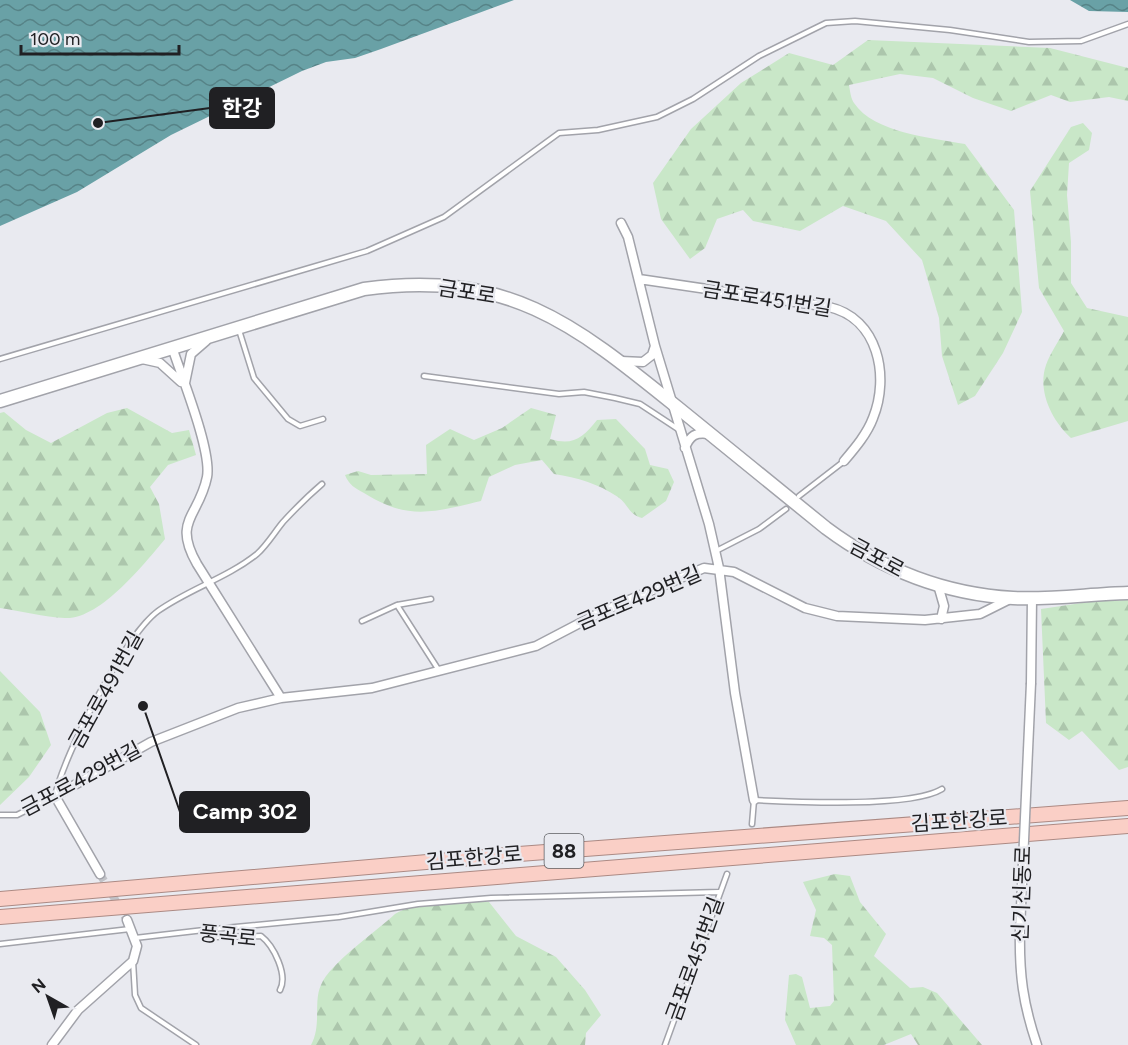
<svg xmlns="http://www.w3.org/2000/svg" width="1128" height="1045" font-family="Figtree,'Noto Sans KR',sans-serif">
	<defs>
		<pattern id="forest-firs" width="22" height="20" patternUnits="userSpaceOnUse" patternTransform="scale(1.5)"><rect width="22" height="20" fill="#c9e7c8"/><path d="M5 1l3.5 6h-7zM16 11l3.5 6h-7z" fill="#acc6ac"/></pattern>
		<pattern id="water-waves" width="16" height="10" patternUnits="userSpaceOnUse" patternTransform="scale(1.5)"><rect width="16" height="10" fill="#69a1a6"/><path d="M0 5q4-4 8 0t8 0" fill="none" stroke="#568387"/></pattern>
	</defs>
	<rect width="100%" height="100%" fill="#e9eaf0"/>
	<!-- forest -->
	<path fill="url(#forest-firs)" d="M868,40L1050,48L1128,68V101L1109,97L1070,102L1051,95L1011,111L973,98L933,78L900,74L849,85C850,91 851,99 854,103C874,133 932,138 965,144L1014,210L1022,312L1003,353L975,396L958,405L942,356L939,318L922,260L886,221L843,206L800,231L753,221L743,210L717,219L705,248L690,259L661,219L653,183L691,129L741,83L789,53L833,65Z
		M1083,123L1092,133L1089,150L1069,163L1067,195L1071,242V283L1087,308L1128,317V421L1071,438C1052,421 1037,391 1046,365C1050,354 1058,342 1064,331L1039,288L1030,191L1071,127Z
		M127,408L172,433L189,430L196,455L168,465L150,487L159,504L165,539C144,564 100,620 65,618C44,617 21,611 0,608V413L4,412L26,430L51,443L107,413Z
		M531,408L556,415L550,439C573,446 583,438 597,420L616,419L645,449L650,465L668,469L674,482L666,501L642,518C629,515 628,504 618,497C597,483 578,478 554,474L542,460L515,465L489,477L481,501C434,512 408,521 364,493C355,488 349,485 345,475L358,471L371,475L427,474L426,445L450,429L474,440L502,428Z
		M1128,600V767L1119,770L1082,731L1069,740L1046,723L1041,609L1095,601Z
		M0,671L40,712L51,745L29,777L0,805Z
		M835,874L850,876L860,902L886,934L874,956L910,988L923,987L937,993L982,1045H918L911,1034L884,1045H796L785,1020L789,975L796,974L802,977L810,1008L830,1006L834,1001L832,945L824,938L810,936L816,910L803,882Z
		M489,902L516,936L556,957L585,990L601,1015L586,1033L585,1045H311C322,1025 313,1002 321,985C330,963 376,932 395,914C412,902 467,902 489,902Z"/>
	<!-- water -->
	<path fill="url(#water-waves)" d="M0,0H514L381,49L355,58L326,62L302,71L171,135L77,192L0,226Z
		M1070,0H1128V12L1089,11Z"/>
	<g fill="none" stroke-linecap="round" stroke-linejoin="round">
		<!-- minor-tunnel -->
		<path stroke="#c1c2c7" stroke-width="8" stroke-dasharray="8 4" stroke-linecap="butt" d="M100,874L127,920"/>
		<defs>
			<path id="service" d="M239,330L254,378L288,419L300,426L323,419
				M0,359L367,251L444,217L559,133L598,130L657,117L693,99L759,56L826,23L855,21L950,30L1029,42L1081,41L1128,24
				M424,376L559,394L584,392L615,398L640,404L678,429
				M799,496L843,462
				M716,551L759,529L786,509
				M431,599L397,605L438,669
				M362,621L397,605
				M0,815H17L55,796C64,754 125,635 158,611C189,589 227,578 257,554C267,545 274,533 283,522C295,509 308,496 322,484
				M752,824L754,800C794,802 911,808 942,789
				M204,930L339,917L418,904L491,898L719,892
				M135,938L204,930L214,937L261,936C274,946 288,975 280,990
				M0,944L130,929
				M133,961L135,995L141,1008L196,1045
				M665,1045L727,874"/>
			<path id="minor" d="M621,223L628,237L655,346L709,524L719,568L735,693L754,800
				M639,279L829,307C878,318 890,376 873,418C867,434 855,448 844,461
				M172,347C181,375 212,451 207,477C199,517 172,520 197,564L281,698
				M142,359L160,363L181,382
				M621,361L643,362L652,355L655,346
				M185,383L191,354L206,341
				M685,448C690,435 696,432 709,434
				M938,585L944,606L941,619
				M1031,683L1032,598
				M100,874L55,796L151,742L238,708L281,698L372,688L536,646L601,612L704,568L734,572L805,608L837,616L925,620L980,614L1012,598
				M1020,930C1019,974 1023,1004 1037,1045
				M52,1045L78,1010L133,961L137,946L127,920"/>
			<path id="secondary" d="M0,401L364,289C507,270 572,322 677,407C727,447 776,488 826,528C881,569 944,594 1013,598C1051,600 1090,594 1128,593"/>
			<path id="trunk" d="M0,899L519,854L1128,808
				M0,917L1128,826"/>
		</defs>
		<!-- service casing -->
		<use href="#service" stroke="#a2a3aa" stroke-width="7"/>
		<!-- minor casing -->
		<use href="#minor" stroke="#a2a3aa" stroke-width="11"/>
		<!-- secondary casing -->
		<use href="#secondary" stroke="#a2a3aa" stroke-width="15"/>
		<!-- trunk casing -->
		<use href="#trunk" stroke="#ac8a84" stroke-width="16"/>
		<!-- service -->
		<use href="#service" stroke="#fff" stroke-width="4"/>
		<!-- minor -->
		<use href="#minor" stroke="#fff" stroke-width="8"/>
		<!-- secondary -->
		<use href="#secondary" stroke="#fff" stroke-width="12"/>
		<!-- trunk -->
		<use href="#trunk" stroke="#facfc6" stroke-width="14"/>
		<defs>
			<path id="minor-bridge" d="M1020,930L1031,683"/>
		</defs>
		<!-- minor-bridge casing -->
		<use href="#minor-bridge" stroke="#a2a3aa" stroke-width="11" stroke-linecap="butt"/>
		<!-- minor-bridge -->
		<use href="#minor-bridge" stroke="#fff" stroke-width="8"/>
	</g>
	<g text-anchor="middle" stroke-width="4.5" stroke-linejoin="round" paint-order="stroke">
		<!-- shield labels -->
		<rect fill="#e9eaf0" stroke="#5c5d60" stroke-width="1.5" x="544.5" y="834" width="39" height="34" rx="4.5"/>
		<g font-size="20" font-weight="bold" fill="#202023">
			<text x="564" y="858">88</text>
		</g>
		<!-- street labels -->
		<g font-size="21" fill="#202023" stroke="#e9eaf0">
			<text transform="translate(467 292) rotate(9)" y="7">금포로</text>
			<text transform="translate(767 299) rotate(9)" y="7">금포로451번길</text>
			<text transform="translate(877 558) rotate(28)" y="7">금포로</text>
			<text transform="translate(639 598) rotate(-23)" y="7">금포로429번길</text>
			<text transform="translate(106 690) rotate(-61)" y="7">금포로491번길</text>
			<text transform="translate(81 779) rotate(-28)" y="7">금포로429번길</text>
			<text transform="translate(959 821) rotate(-4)" y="7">김포한강로</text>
			<text transform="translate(474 858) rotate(-5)" y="7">김포한강로</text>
			<text transform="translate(1022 894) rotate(-88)" y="7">신기신동로</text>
			<text transform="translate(228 936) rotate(6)" y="7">풍곡로</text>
			<text transform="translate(695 959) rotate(-70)" y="7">금포로451번길</text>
		</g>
	</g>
	<!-- callouts -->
	<path fill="none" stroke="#202023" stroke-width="2" d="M98 123L210 108M143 706L180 812"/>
	<g fill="#202023" stroke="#e9eaf0" stroke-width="2">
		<circle cx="98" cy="123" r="6"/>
		<circle cx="143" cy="706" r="6"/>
	</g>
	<g fill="#202023" stroke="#202023" stroke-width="2">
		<rect x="210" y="88" width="64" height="40" rx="6"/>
		<rect x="180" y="792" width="129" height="40" rx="6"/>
	</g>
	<g font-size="22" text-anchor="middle" font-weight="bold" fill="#fff">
		<text x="242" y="116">한강</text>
		<text x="245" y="819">Camp 302</text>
	</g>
	<!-- north arrow -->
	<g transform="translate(48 997) rotate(320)" stroke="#e9eaf0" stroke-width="4.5" paint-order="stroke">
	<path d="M0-4.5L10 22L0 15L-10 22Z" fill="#202023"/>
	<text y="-9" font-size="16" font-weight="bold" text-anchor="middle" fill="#202023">N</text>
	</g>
	<!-- scale -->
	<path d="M21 45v9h158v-9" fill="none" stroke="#202023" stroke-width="3"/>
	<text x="30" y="45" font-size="18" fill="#202023" stroke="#e9eaf0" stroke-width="4.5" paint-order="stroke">100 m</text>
</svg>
